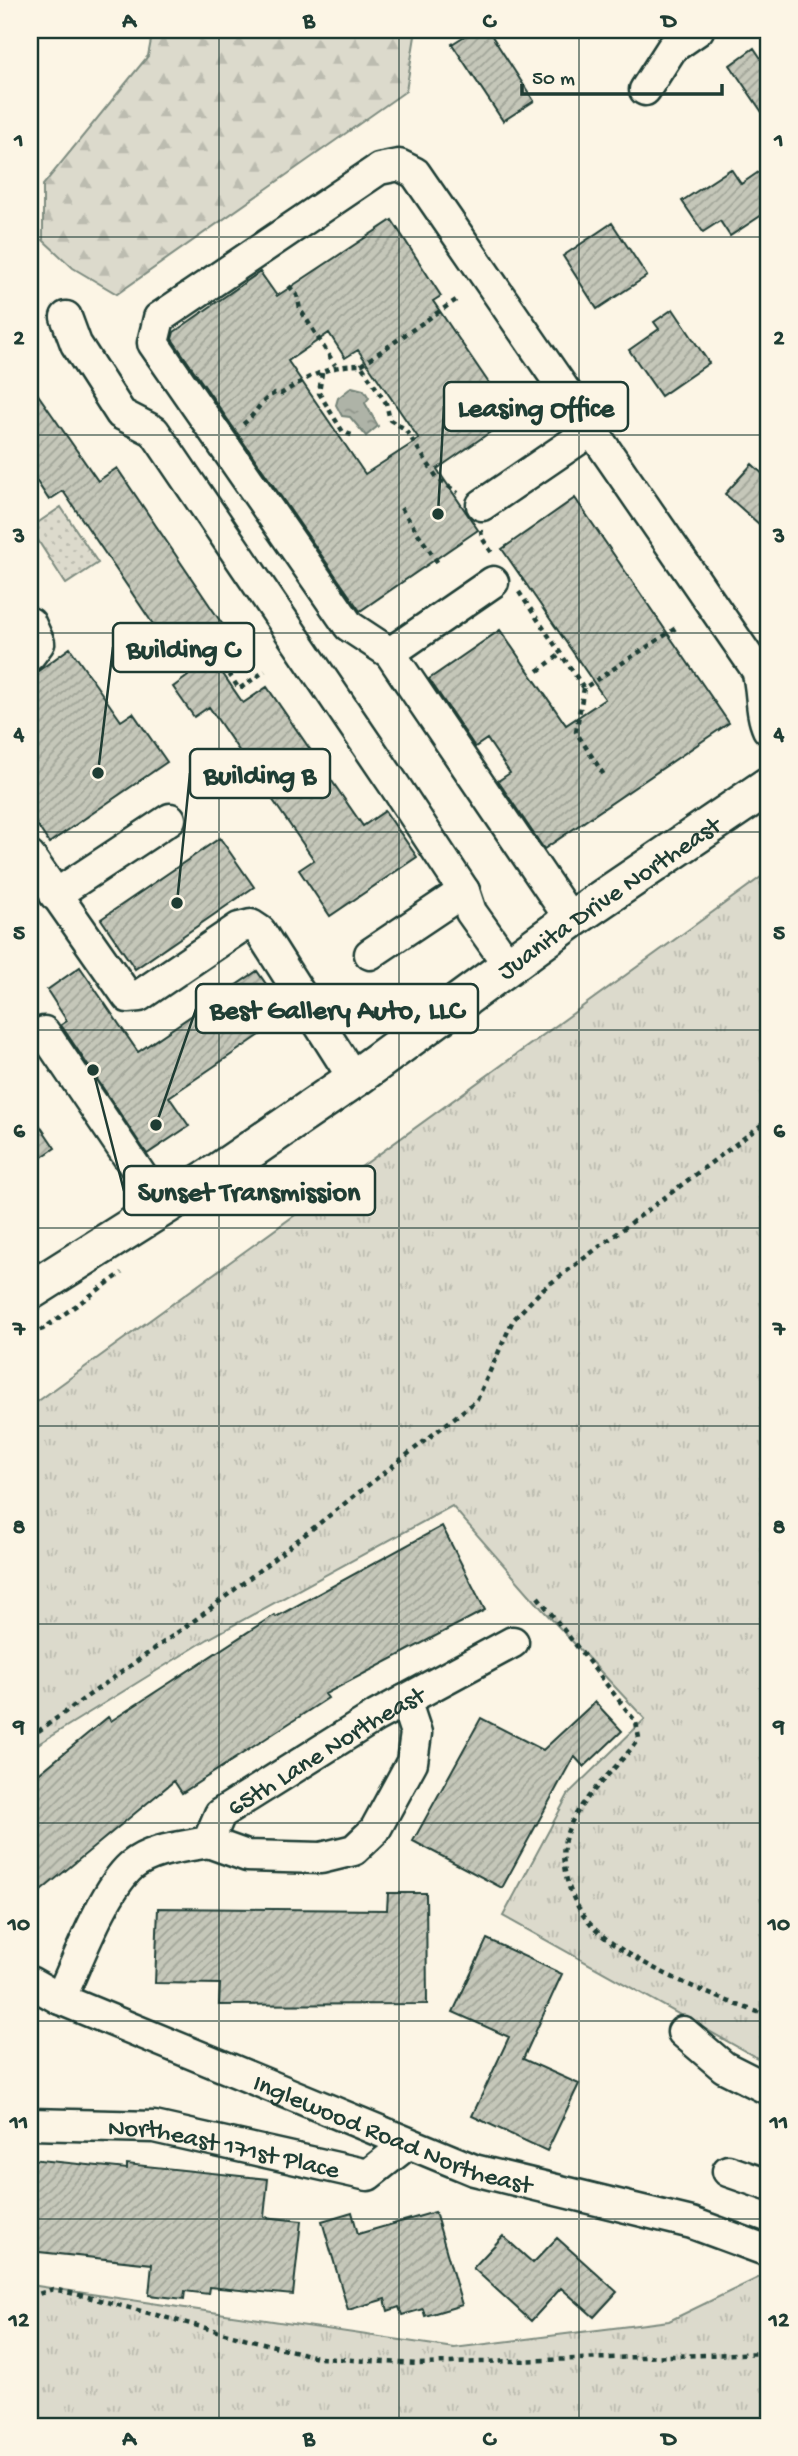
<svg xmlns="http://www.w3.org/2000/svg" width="798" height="2456" font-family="'Gochi Hand',sans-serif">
	<defs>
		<pattern id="grass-tufts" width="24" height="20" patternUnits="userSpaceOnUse" patternTransform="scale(1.75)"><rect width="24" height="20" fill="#dcdacc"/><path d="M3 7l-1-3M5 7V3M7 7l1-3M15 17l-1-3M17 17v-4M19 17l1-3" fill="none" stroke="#bcbcb0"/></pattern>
		<pattern id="forest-firs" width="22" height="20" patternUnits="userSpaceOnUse" patternTransform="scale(1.75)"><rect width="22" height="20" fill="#dcdacc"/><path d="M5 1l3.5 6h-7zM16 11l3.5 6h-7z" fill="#bcbcb0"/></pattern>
		<pattern id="park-dots" width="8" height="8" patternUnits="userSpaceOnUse" patternTransform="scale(1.75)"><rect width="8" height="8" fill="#dcdacc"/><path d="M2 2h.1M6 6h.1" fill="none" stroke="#bcbcb0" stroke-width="1.8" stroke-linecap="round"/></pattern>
		<pattern id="water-ripples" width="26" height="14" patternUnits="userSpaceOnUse" patternTransform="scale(1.75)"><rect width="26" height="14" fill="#aeb3a7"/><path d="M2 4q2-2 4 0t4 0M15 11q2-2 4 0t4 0" fill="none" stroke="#8d9389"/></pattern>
		<pattern id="building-hatch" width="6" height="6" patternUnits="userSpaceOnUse" patternTransform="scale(1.75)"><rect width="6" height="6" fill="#c5c7b9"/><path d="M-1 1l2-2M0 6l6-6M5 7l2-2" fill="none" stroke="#9fa397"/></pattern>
	</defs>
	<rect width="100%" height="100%" fill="#fcf5e5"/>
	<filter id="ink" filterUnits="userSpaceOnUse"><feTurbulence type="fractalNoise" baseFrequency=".0143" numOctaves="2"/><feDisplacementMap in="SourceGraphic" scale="14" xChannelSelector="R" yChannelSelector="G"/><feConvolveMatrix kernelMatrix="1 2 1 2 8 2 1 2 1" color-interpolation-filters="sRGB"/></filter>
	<g filter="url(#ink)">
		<!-- grass -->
		<path fill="url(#grass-tufts)" stroke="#7e8c80" stroke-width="2" d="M768,872V2064L503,1916L569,1793L645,1719L542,1609L452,1506L208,1639L30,1749V1407Z
			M768,2273V2426H30V2285L454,2348L669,2321Z"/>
		<!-- forest -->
		<path fill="url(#forest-firs)" stroke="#7e8c80" stroke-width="2" d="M153,30H416L406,91L117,294L73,268L43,240V185L148,56Z"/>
		<!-- park -->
		<path fill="url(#park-dots)" stroke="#7e8c80" stroke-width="2" d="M61,507L98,563L66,584L30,528Z"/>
		<!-- water -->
		<path fill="url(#water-ripples)" stroke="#758479" stroke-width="2" d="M352,387L364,390L369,398L365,403L378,426L366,436L350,417L342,416L336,405L338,398Z"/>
		<!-- building -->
		<path fill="url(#building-hatch)" stroke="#1f3d34" stroke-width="2" fill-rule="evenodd" d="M474,30H488L534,101L503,121L452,44Z
			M754,48L768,69V121L730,65Z
			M731,169L741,184L760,171L768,182V211L730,236L720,221L703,232L682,201Z
			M392,220L441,296L433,301L512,417L437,469L478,530L360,611L172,339L174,332L260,272L277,296ZM329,333L345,358L358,350L419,439L365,474L288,361Z
			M612,223L647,276L597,309L563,256Z
			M673,309L709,363L661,396L629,350L659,329L654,322Z
			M30,383L98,481L117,468L231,637L208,652L243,703L267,687L363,826L385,811L417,857L330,916L299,870L314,860L209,707L194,717L173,687L188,676L63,491L49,500L30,471Z
			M752,464L768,479V532L725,494Z
			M575,498L729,723L544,849L498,781L510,773L487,739L475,747L429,679L500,630L566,725L605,699L502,549Z
			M70,648L121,721L133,713L167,762L49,843L30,814V677Z
			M220,838L254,887L135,969L101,919Z
			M80,967L138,1052L257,971L288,1016L169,1097L189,1126L147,1154L61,1025L67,1021L47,990Z
			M30,1111L55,1148L30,1165Z
			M442,1526L485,1610L325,1694L328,1698L182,1793L174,1781L30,1900V1781L108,1717L111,1721L274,1615L276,1617Z
			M595,1702L622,1731L584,1767L574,1756L502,1888L413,1841L481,1718L543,1750Z
			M388,1893H426L427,2004L219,2005L220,1984L155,1983L158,1908L387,1910Z
			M487,1939L562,1974L523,2059L579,2084L547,2151L472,2116L509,2037L453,2012Z
			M30,2159L127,2169V2164L268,2179L264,2217L301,2221L293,2295L209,2287L208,2294L185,2291L184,2299L149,2295L152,2264L30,2251Z
			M352,2212L358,2234L435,2212L462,2305L425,2316L423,2309L402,2315L399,2307L388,2311L385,2299L348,2310L322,2221Z
			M503,2236L533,2263L557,2238L617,2292L594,2317L561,2288L531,2321L473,2268Z"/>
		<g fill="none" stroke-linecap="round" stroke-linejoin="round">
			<defs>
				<g id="minor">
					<path d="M645,90L672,48L698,30"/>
					<path d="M66,317L76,344L121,414L154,431L395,786L464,891L471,912L510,967"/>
					<path d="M482,505L592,430"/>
					<path d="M30,623L39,643L30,655"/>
					<path d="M390,653L493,582"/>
					<path d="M30,857L128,997L139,996L239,928L251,925L260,931L354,1079"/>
					<path d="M55,895L170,819"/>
					<path d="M571,920L390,653L349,626L153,343L159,318L379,169L399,165L415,173L757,670C763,689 760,712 768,729"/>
					<path d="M370,954L464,891"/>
					<path d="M44,1032L146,1183L167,1204"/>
					<path d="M208,1842L247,1856L321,1858L354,1850L375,1830L412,1762L416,1733L405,1700"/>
					<path id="s1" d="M30,1982L60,1999L474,2170L692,2223L768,2251"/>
					<path id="s2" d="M60,1999C77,1963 103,1891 131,1866C151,1849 183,1847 208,1842L220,1814L376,1716L513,1642"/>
					<path d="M683,2032L724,2067L768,2089"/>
					<path id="s3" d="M30,2124L154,2127L368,2175L406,2145"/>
					<path d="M728,2171L768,2185"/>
				</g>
				<g id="major">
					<path id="s4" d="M30,1291L217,1173L354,1079L571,920L768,786"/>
				</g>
			</defs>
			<!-- minor casing -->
			<use href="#minor" stroke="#1f3d34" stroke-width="35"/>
			<!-- major casing -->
			<use href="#major" stroke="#1f3d34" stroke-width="42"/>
			<!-- path -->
			<path stroke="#1f3d34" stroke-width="4.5" stroke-dasharray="5 5" stroke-linecap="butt" d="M289,286L297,295L300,309L335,365
				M361,365L456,300
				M322,373L319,393L343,432L352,435
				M243,424C257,414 257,403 275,393L281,394C307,377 329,365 361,365L386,403L390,420L405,429L438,479L458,493
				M401,508L440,566
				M481,530L482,538L494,556
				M519,592L584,688L676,628
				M243,640L218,657L239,689L265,671
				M538,671L561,654
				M584,688L576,732L604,775
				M30,1333L43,1329L122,1273
				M538,1597L636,1722L639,1738C617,1771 578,1797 566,1836C557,1865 572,1905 592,1926C623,1960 723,2002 768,2015
				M30,1737L202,1615L477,1400L513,1320L543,1289L768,1120
				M30,2297L53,2289L84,2296L320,2358L418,2364L768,2353"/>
			<!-- minor -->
			<use href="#minor" stroke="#fcf5e5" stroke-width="30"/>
			<!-- major -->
			<use href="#major" stroke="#fcf5e5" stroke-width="37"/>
		</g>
	</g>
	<!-- grid -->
	<path fill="none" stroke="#1f3d34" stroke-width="2" stroke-opacity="0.55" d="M219,30V2426M399,30V2426M579,30V2426M30,237H768M30,435H768M30,633H768M30,832H768M30,1030H768M30,1228H768M30,1426H768M30,1624H768M30,1823H768M30,2021H768M30,2219H768"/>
	<g text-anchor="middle" stroke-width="6" stroke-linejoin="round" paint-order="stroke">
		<!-- street labels -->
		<g font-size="26" fill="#1f3d34" stroke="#fcf5e5">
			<text dy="9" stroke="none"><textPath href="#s4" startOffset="700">Juanita Drive Northeast</textPath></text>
			<text dy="9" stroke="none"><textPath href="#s2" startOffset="387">65th Lane Northeast</textPath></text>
			<text dy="9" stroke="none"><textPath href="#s1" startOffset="394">Inglewood Road Northeast</textPath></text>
			<text dy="9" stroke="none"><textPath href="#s3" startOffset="196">Northeast 171st Place</textPath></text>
		</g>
	</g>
	<!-- callouts -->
	<path fill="none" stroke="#1f3d34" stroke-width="2.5" d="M438 514L444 406M98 773L113 647M177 903L190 773M156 1125L196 1009M93 1070L124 1191"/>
	<g fill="#1f3d34" stroke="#fcf5e5" stroke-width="2.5">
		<circle cx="438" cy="514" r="7"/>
		<circle cx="98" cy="773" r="7"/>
		<circle cx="177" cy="903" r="7"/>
		<circle cx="156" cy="1125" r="7"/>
		<circle cx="93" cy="1070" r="7"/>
	</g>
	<g fill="#fcf5e5" stroke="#1f3d34" stroke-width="2.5">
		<rect x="444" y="382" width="184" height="49" rx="7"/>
		<rect x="113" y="623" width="141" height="49" rx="7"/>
		<rect x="190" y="749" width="140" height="49" rx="7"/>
		<rect x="196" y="984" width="282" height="49" rx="7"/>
		<rect x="124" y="1166" width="251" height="49" rx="7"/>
	</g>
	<g font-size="28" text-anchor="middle" font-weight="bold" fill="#1f3d34">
		<text x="536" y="416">Leasing Office</text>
		<text x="183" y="657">Building C</text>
		<text x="260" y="783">Building B</text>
		<text x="337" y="1018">Best Gallery Auto, LLC</text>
		<text x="249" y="1200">Sunset Transmission</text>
	</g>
	<!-- margin -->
	<rect width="798" height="2456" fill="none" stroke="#fcf5e5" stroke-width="77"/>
	<!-- scale -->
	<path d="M522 84v10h200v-10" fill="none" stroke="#1f3d34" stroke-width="3.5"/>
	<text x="532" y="84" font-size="21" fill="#1f3d34" stroke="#fcf5e5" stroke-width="5" paint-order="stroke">50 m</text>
	<rect x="38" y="38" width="722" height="2380" fill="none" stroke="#1f3d34" stroke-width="2.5"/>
	<g font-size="23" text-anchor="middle" font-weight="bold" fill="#1f3d34">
		<text x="129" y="27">A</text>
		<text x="309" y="27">B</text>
		<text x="489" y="27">C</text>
		<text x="669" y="27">D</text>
		<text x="19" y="146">1</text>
		<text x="779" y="146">1</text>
		<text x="19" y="344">2</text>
		<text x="779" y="344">2</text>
		<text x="19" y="542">3</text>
		<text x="779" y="542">3</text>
		<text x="19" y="740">4</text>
		<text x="779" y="740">4</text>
		<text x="19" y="939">5</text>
		<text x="779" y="939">5</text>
		<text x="19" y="1137">6</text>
		<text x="779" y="1137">6</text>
		<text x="19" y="1335">7</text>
		<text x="779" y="1335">7</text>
		<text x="19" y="1533">8</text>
		<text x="779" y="1533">8</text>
		<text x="19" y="1732">9</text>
		<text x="779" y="1732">9</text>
		<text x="19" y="1930">10</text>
		<text x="779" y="1930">10</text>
		<text x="19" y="2128">11</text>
		<text x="779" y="2128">11</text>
		<text x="19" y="2326">12</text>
		<text x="779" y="2326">12</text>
		<text x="129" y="2445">A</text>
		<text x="309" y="2445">B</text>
		<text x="489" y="2445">C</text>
		<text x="669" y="2445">D</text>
	</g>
</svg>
